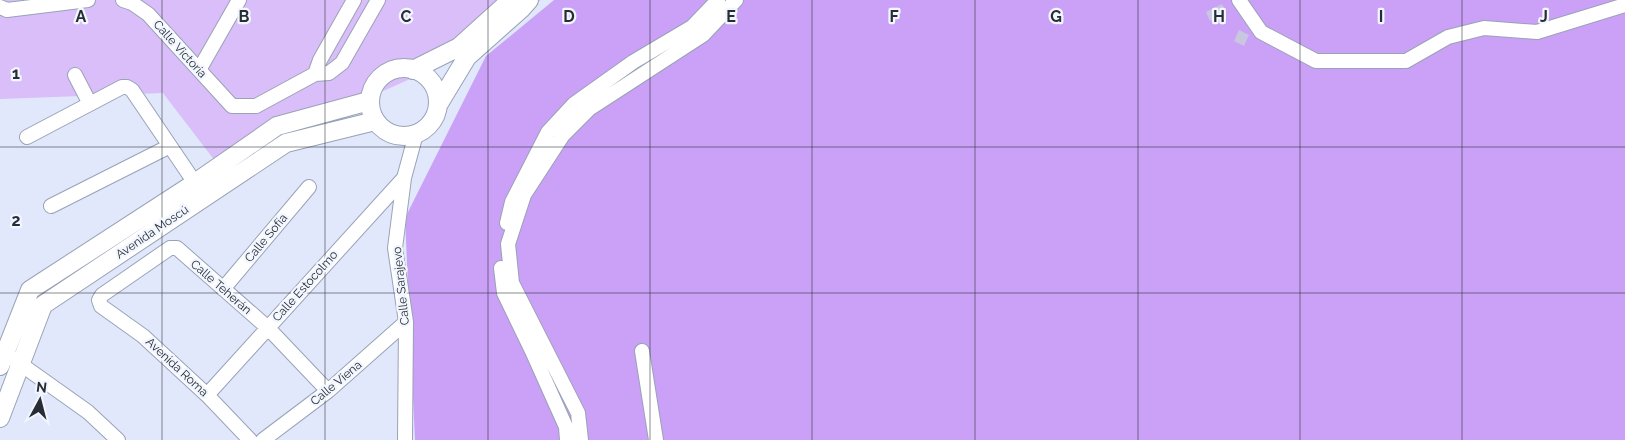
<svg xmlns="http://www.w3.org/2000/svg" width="1625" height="440" font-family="Raleway,sans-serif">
	<rect width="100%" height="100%" fill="#e1e8fb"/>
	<!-- green -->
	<path fill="#d9bef9" d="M0,0H541L417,76L261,145L222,170L163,93L0,99Z"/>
	<!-- forest -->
	<path fill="#caa1f6" d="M554,0H1625V440H415L405,218L486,56Z"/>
	<!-- building -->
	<path fill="#c8c7df" d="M1222,4L1226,13L1210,21L1206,12Z
		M1239,30L1249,35L1244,46L1234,41Z"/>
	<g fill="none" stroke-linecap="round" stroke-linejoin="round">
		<defs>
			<path id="minor" d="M123,0L132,3L148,14L232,106H256L315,74L329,73L342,63L378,0
				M1239,0L1261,32L1316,61H1406L1448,37L1484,28L1537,32L1625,5
				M0,7L7,10L88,0
				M199,70L239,0
				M315,74L320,60L354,0
				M75,75L90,104
				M27,137L122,87H127L132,90L195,183
				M51,206L170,146
				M507,223L512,202L548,132L574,104L633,62L692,27L718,0
				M501,268L504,293L532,351L566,427L567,440
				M223,289L309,187
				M642,351L656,440
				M12,358L88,412L118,440
				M207,395L404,178
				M250,440L207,395L143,336L101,306L99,300L102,295L170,248H177L268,328L328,391
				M263,440L328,391L406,322
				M405,440L406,322L395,248L404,178L416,134
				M581,440L578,413L512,283L508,244L524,195L563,135L589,109L703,35L736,0"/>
			<path id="tertiary" d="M370 102a34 34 0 1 1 68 0a34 34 0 1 1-68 0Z
				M413,70L459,47L511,0
				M438,105L467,57L521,9L529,0
				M0,366L30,290L195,183L277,126L369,101
				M0,418L43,305L286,143L375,121"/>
		</defs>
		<!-- minor casing -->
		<use href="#minor" stroke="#99a2b7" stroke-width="16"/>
		<!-- tertiary casing -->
		<use href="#tertiary" stroke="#99a2b7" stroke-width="20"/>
		<!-- minor -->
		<use href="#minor" stroke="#fff" stroke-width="14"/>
		<!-- tertiary -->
		<use href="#tertiary" stroke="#fff" stroke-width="18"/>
	</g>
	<!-- grid -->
	<path fill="none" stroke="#282c35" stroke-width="1" stroke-opacity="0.55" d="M162,0V440M325,0V440M488,0V440M650,0V440M812,0V440M975,0V440M1138,0V440M1300,0V440M1462,0V440M0,147H1625M0,293H1625"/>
	<g text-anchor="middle" stroke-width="4.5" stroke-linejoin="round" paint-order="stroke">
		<!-- street labels -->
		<g font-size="12" fill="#282c35" stroke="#f2f6ff">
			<text transform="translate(180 49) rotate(48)" y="4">Calle Victoria</text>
			<text transform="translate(152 232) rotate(-34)" y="4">Avenida Moscú</text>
			<text transform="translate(266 238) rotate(-50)" y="4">Calle Sofía</text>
			<text transform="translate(305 286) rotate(-48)" y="4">Calle Estocolmo</text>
			<text transform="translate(401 286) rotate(-96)" y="4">Calle Sarajevo</text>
			<text transform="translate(221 287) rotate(41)" y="4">Calle Teherán</text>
			<text transform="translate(177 367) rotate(43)" y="4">Avenida Roma</text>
			<text transform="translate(336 383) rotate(-40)" y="4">Calle Viena</text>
		</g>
	</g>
	<g font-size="16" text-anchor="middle" font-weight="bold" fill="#282c35" stroke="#f2f6ff" stroke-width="4.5" stroke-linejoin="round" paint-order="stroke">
		<text x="81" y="22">A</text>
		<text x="244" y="22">B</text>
		<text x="406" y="22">C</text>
		<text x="569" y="22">D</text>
		<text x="731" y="22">E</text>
		<text x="894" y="22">F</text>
		<text x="1056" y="22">G</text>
		<text x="1219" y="22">H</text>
		<text x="1381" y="22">I</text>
		<text x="1544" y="22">J</text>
		<text x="16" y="79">1</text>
		<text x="16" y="226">2</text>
	</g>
	<!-- north arrow -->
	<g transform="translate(40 400) rotate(7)" stroke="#f2f6ff" stroke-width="4" paint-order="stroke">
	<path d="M0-4L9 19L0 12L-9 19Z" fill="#282c35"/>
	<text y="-8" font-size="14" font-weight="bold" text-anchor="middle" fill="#282c35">N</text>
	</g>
</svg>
